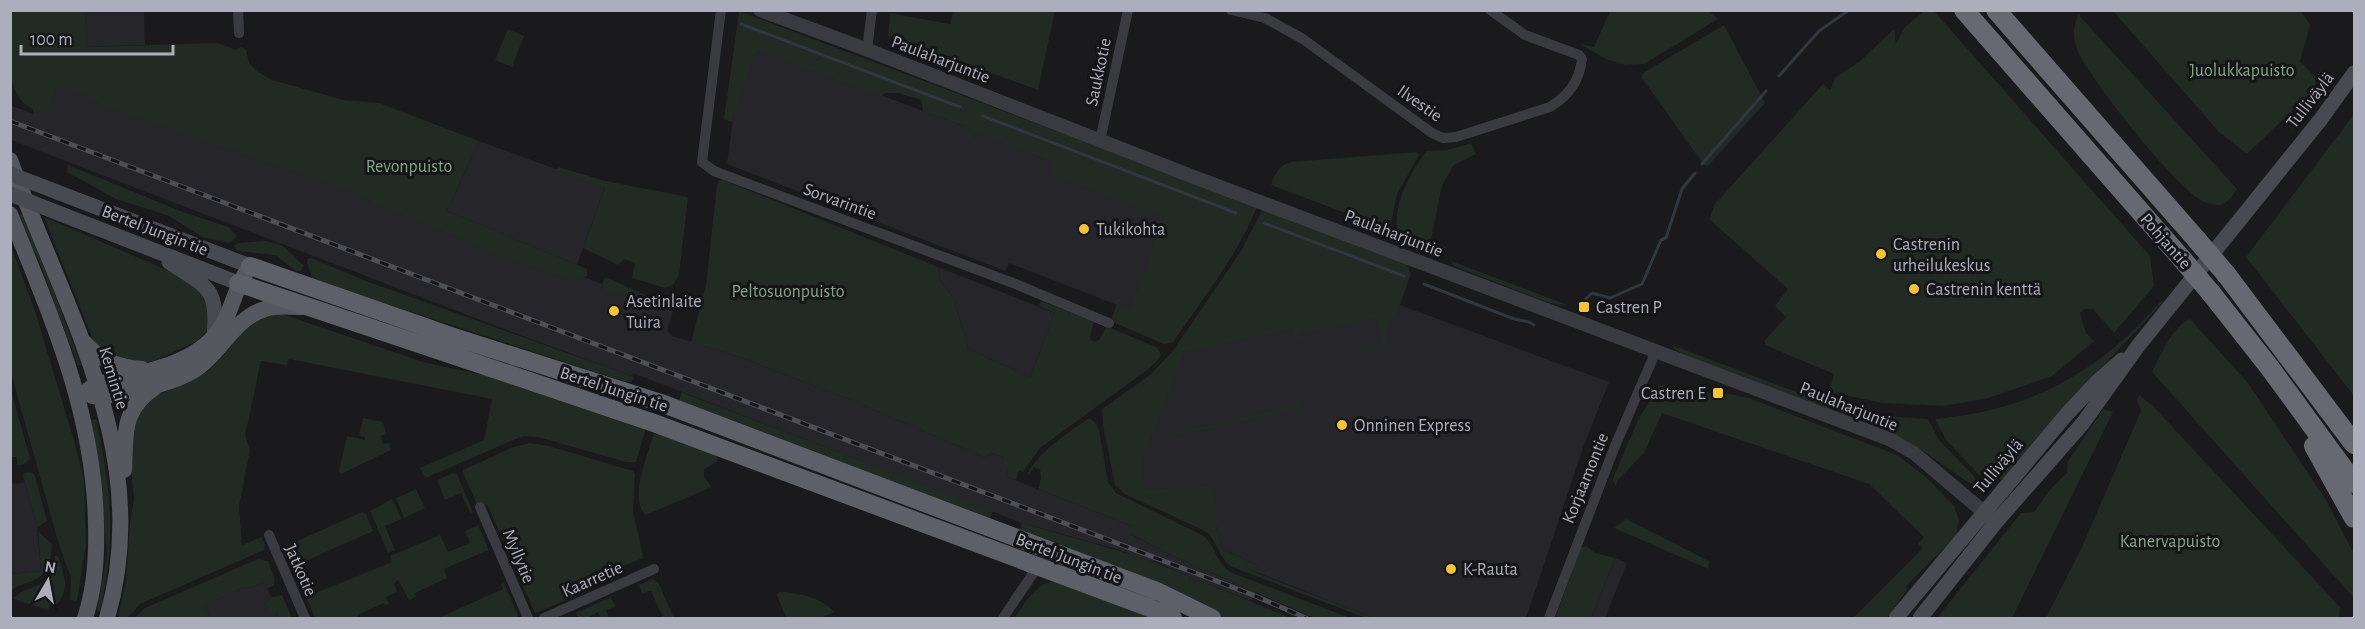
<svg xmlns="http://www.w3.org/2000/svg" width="2365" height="629" font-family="'Alegreya Sans',sans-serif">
	<rect width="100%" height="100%" fill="#1a191c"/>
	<!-- built -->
	<path fill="#262529" d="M85,11H144L145,45L86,47Z
		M743,44L964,126L1055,163L1166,216L1130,310L1009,263L1005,271L727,164Z
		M19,63L673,311L667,331L672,336L737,356L854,401L984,457L993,453L1004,458L1008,469L1007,477L1132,526L1130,534L1165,552L1255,592L1251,601L1198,580L1196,584L1189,581L1190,577L1155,561L1148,562L1120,550L1022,523L633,373L632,376L517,334L11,140L10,105L34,114Z
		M479,141L605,187L577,265L447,211Z
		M938,267L1055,313L1030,377L968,349L954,299L940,280Z
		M1400,305L1609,382L1583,448L1526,618H1374L1256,572L1258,566L1223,549L1216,526V502L1154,490H1126L1178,352Z
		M25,482L37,527L41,571L11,574V484Z
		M1615,558L1627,563L1605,618H1591Z
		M265,582L271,597L265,603L268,611L276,612L279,618H207L209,615L202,606L245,587L251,588Z"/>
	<!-- green -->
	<path fill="#212a23" d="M11,10L85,11L87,47L218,43L236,50L241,47L246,49L249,63L258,72L272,80L344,100L379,103L479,141L447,211L587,269V276L572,281L505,258L324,182L101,106C90,94 72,88 56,89L48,112C42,114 37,111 31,108C1,93 10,39 11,10Z
		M739,11L1257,207C1237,256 1203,299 1173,342L1164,344L1115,323L1112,317L1117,304L1130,308L1164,217L1059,178L1049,173L1052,162L975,132L969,142L964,126L923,111L921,100L899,93H885L880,97L757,50L739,98L732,122L724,119Z
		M953,11H1055L1038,90L888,36L890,13L950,24Z
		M1610,11H1702L1710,12L1718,19L1644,64L1625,65L1606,59L1580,44L1594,47Z
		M1924,11H1934L2150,256L2154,286L2114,333L2093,309H2084L2080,313L2086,333L2094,341L2052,376L1989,398L1944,406L1883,403L1829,392L1834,374L1765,345V340L1786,317L1775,306L1788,289L1709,219L1715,204L1823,84L1830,90L1835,78L1860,61L1894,29L1896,44L1905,27Z
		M2113,11H2301L2310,25L2300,62L2316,77L2315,89L2247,154L2219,132Z
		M2078,14L2237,189C2229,202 2223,208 2207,203C2181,196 2092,81 2079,54C2072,40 2073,28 2078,14Z
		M1724,25L1765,103L1708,166L1704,165L1642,78L1643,73Z
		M508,29L524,36L512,67L495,60Z
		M2354,114V396L2246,257Z
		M1471,143L1476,154L1454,165L1442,185L1431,240L1446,247L1444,250L1397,232C1394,200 1409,177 1426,151L1447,150Z
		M1417,152L1419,155L1397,194L1390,228L1388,229L1271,185C1274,174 1280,165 1291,162Z
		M68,165L183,212L228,227L237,236L230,243L202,237L169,216L116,199L67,172Z
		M558,167L606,181L688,197L679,275L673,285L665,288L632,278L635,263L624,259L618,265L583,248L605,188L556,170Z
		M723,180L938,267L940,280L954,299L968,349L1030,377L1055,313L1039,306L1041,301L1094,322L1090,337L1091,340L1095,342L1100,339L1106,326L1156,347L1160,352L1161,357L1147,370L1040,448L1023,472L1019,471L1016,480L1007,477L1008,469L1002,466L1004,458L993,453L984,457L854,401L737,356L691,342L706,285L717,185L719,181Z
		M1262,210L1406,263L1411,274L1395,318H1391L1385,336L1388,338L1385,347L1359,353L1358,350L1383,345L1376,318L1300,334L1301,339L1296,340L1293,329L1185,352L1142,461L1145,490L1212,485L1216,502V526L1223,549L1258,566L1256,573L1374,618H1366L1232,567C1218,558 1218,541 1205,531L1125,494L1115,485L1103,425L1102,409L1150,375L1172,352L1241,251Z
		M19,214H23L58,302L81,365L78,366L39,261L29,243Z
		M44,217L176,274L205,294L210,327L197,341L154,361L132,364L96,347Z
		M266,241L283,246L304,266L301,271H296L275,255L237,251L234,246L238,243Z
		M11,246L35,311L75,444L84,480L86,544L77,601L70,600L71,578L59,545L11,373Z
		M311,258L366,281L632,376L633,379L631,382L623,381L323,283L312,278L307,263L308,259Z
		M1451,261L1568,305L1549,303L1454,266Z
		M605,277L652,298L657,306L654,308L603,290L602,285Z
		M2161,301L2163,302L2082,389L2002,480L1992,476L1979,475L1946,440L1935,419C2030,411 2099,372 2161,301Z
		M270,314H282L423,362L483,375L646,428L636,462H626L538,437L523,436L428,477L424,476L420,468L484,440L492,399L289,359L287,365L261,361L245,436L250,450L239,506L242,545L262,537L265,545L264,550L140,604L127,618H118L126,580L130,522L134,499L130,461V429L145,400L190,381L208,371L224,355L247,324Z
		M2190,319L2249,384L2326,500L2354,554V598L2152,372C2159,358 2174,324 2190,319Z
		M1672,345L1820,401L1885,416L1928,419L1939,440L1974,476L1975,481L1972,484L1968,482L1914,445L1885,431L1681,353L1674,349Z
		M1659,385L1692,388L1723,397L1725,393L1749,398L1897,455L1926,477L1954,506L1959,520L1956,536L1906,586L1907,590L1887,618H1853L1923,548L1918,544L1924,537L1869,484L1662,413L1644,453L1618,480L1616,486L1613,481L1614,476L1638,420Z
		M11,390L30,458L25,464L17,465V457H11Z
		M681,392L993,511L989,519L679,403Z
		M2139,395L2153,406L2340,607L2339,618H2046L2081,549L2141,411L2137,400Z
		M1294,398L1299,399V409L1175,436L1176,426L1178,432L1295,405Z
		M2103,409L2113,412L2012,618H1937L2021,513L2034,512L2049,491L2067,473L2068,461Z
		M363,418L383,422L386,434L381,436L383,444L389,443L391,450L341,474L339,471L347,436L365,440V437L359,436Z
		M1089,418L1095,422L1099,430L1108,482L1116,493L1204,536C1215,547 1217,562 1230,572L1350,618H1314L1165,552L1129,533L1132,526L1038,489L1041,478L1040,469L1034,467L1029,475L1027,474C1041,449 1066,435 1089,418Z
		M96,419C112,492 116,539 100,612L97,610L107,555L100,471L91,420Z
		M658,433L716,455L717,462L704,469V477L712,487L646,515C628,501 648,453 654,434Z
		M530,443L549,446L633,471L635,474L633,512L643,556V558L585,582L588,591L535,613L487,504L478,507L463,473V470L513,447Z
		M26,472L33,473L35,476L47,521L37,527L23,475Z
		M453,473L457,474L473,512L470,513L461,493L445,500L437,480Z
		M416,489L425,508L404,518L396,498Z
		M392,499L402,519L385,526L395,550L388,553L370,511Z
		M362,512L366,514L373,531L292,567L284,547Z
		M1626,519L1709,561L1708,569L1614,528Z
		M1022,523C1079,540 1136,553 1190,577L1189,581L1196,583L1198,580L1291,618H1224L1165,588L1020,531Z
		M478,525L489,550L444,569L447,578L415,593L416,597L409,600L398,580L394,583L397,592L386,597L389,604L385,605L384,603L358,615V617L355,618H315L306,597L392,562L390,556L440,535L448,552L470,543L465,531Z
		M38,531L52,544C50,583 37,576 11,590V574L41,571Z
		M1586,546L1595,553L1615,558L1591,618H1555L1581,548Z
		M55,556H58C65,578 71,588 55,607L50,605L48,610L14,599C21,588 33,590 43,582C50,576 52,565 55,556Z
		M258,559L268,561L275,579L273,586L267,588L264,582L251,588L245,587L203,606L209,615L207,618H134L145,608Z
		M652,579L658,582L674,618H663L651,591L642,593L639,585Z
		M1053,581L1061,582L1159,618H1014C1024,605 1035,584 1053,581Z
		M504,583L519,618H438L503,589L501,584Z
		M779,592C795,592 824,598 834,612L821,618H786L777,595Z
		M282,595L292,618H279L276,612H268L265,603L271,597Z
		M611,597L615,607L606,610L609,618H601L598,612L587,618H578L576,613Z"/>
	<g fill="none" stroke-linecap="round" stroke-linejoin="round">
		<!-- stream -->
		<path stroke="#2f3740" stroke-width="3" d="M741,24L960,107
			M1779,76L1819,31L1849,10
			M983,116L1236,213
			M1702,164L1766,91
			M1264,223L1404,276
			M1424,284L1514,319L1529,322L1534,325
			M1586,299L1592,293L1610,298L1642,284L1661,240L1666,238L1682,189L1695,173"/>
		<!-- minor -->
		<path stroke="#3a3b41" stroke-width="10" d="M238,10L239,33
			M721,10L702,162L714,171L1013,283L1109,323
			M1231,10L1265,18L1303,39L1432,133L1443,138L1456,137L1550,107C1569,95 1579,82 1582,59L1579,55L1525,35L1490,10
			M867,50L872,10
			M1100,141L1128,10
			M480,507L528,618
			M269,535L305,618
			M544,618L654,569
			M1003,618L1040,563
			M1549,618L1615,446L1656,351"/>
		<!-- tertiary -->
		<path stroke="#3a3b41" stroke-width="14" d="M760,10L855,45L1199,179L1889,439L1914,453L1992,519"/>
		<!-- secondary -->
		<path stroke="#484a51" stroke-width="15" d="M57,192L250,266
			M66,216L238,283
			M169,262C206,287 219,286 214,336
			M1896,618L2066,415L2097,382L2122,360
			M1920,618L1996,522L2083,423L2138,346L2321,119L2354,73"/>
		<!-- primary -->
		<path stroke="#565860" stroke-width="16" d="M10,160C64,309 155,455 107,618
			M10,214C51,317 94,411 96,524C97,555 95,588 85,618
			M85,343C100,361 119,367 142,369
			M88,390L97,384C140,372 198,367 223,324C234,304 235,287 250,266
			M92,396L102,397C131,390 164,387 191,372C220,356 233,318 265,309C276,305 289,307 302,307
			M124,470C126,434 121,410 155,387"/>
		<!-- trunk -->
		<path stroke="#5e6069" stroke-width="18" d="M250,266L451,336L661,403L1159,592L1212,618
			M238,283L654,423L1150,608L1173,618"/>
		<!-- motorway -->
		<path stroke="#666972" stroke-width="20" d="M1964,10L2182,259
			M1996,10L2197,240
			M2226,274L2354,444
			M2211,293L2270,368L2354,483
			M2314,446L2354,518"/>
		<defs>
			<path id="rail" d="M10,121L1253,595L1306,618"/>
		</defs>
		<!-- rail casing -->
		<use href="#rail" stroke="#4d4f56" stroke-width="5"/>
		<!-- rail -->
		<use href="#rail" stroke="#151417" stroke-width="3" stroke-dasharray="9" stroke-linecap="butt"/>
		<!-- secondary-bridge -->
		<path stroke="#484a51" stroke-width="15" d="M10,174L57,192
			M10,194L66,216"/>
		<!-- motorway-bridge -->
		<path stroke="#666972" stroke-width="20" d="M2197,240L2226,274
			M2182,259L2211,293"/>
	</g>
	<!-- markers -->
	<g fill="#f4c339" stroke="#151417" stroke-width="2">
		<circle cx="1084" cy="229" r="6"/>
		<circle cx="1881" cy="254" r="6"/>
		<circle cx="1914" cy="289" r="6"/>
		<rect x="1578" y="301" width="12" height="12" rx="3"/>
		<circle cx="614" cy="311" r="6"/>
		<rect x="1712" y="387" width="12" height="12" rx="3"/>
		<circle cx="1342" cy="425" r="6"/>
		<circle cx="1451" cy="569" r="6"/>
	</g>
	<g text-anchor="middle" stroke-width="6" stroke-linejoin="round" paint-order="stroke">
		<!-- street labels -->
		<g font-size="18" fill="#acafbb" stroke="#151417">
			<text transform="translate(941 59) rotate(21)" y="6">Paulaharjuntie</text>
			<text transform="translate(1098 72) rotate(-78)" y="6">Saukkotie</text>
			<text transform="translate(2310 100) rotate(-52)" y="6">Tulliväylä</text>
			<text transform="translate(1420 103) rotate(35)" y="6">Ilvestie</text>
			<text transform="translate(840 201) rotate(20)" y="6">Sorvarintie</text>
			<text transform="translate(155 230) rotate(21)" y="6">Bertel Jungin tie</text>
			<text transform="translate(1394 233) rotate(21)" y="6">Paulaharjuntie</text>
			<text transform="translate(2166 241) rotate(49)" y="6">Pohjantie</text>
			<text transform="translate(114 378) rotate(73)" y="6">Kemintie</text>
			<text transform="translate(614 389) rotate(18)" y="6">Bertel Jungin tie</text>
			<text transform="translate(1849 406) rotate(22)" y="6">Paulaharjuntie</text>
			<text transform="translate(1998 466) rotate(-50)" y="6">Tulliväylä</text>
			<text transform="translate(1585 478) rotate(-68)" y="6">Korjaamontie</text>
			<text transform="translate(519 556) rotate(67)" y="6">Myllytie</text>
			<text transform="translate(1069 558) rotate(21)" y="6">Bertel Jungin tie</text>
			<text transform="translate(301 570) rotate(66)" y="6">Jatkotie</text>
			<text transform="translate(592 579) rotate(-24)" y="6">Kaarretie</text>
		</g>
		<!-- park labels -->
		<g font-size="18" fill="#83a688" stroke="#151417">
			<text x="2242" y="76">Juolukkapuisto</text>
			<text x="409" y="172">Revonpuisto</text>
			<text x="788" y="297">Peltosuonpuisto</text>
			<text x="2170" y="547">Kanervapuisto</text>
		</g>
		<!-- poi labels -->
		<g font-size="18" fill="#acafbb" stroke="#151417" text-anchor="start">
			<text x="1096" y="235">Tukikohta</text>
			<text x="1893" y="250">Castrenin<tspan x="1893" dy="21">urheilukeskus</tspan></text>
			<text x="1926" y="295">Castrenin kenttä</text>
			<text x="626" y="307">Asetinlaite<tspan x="626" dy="21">Tuira</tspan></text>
			<text x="1596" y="313">Castren P</text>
			<text x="1706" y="399" text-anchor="end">Castren E</text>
			<text x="1354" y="431">Onninen Express</text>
			<text x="1463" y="575">K-Rauta</text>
		</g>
	</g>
	<!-- border -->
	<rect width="2365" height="629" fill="none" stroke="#acafbb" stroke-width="24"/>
	<!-- north arrow -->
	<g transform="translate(48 581) rotate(10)" stroke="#151417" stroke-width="4.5" paint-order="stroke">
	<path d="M0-4.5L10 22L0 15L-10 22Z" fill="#acafbb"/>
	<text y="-9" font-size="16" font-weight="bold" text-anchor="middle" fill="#acafbb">N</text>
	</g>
	<!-- scale -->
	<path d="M21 45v9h152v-9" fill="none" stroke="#acafbb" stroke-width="3"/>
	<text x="30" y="45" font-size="18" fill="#acafbb" stroke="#151417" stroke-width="4.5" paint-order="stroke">100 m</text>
</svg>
